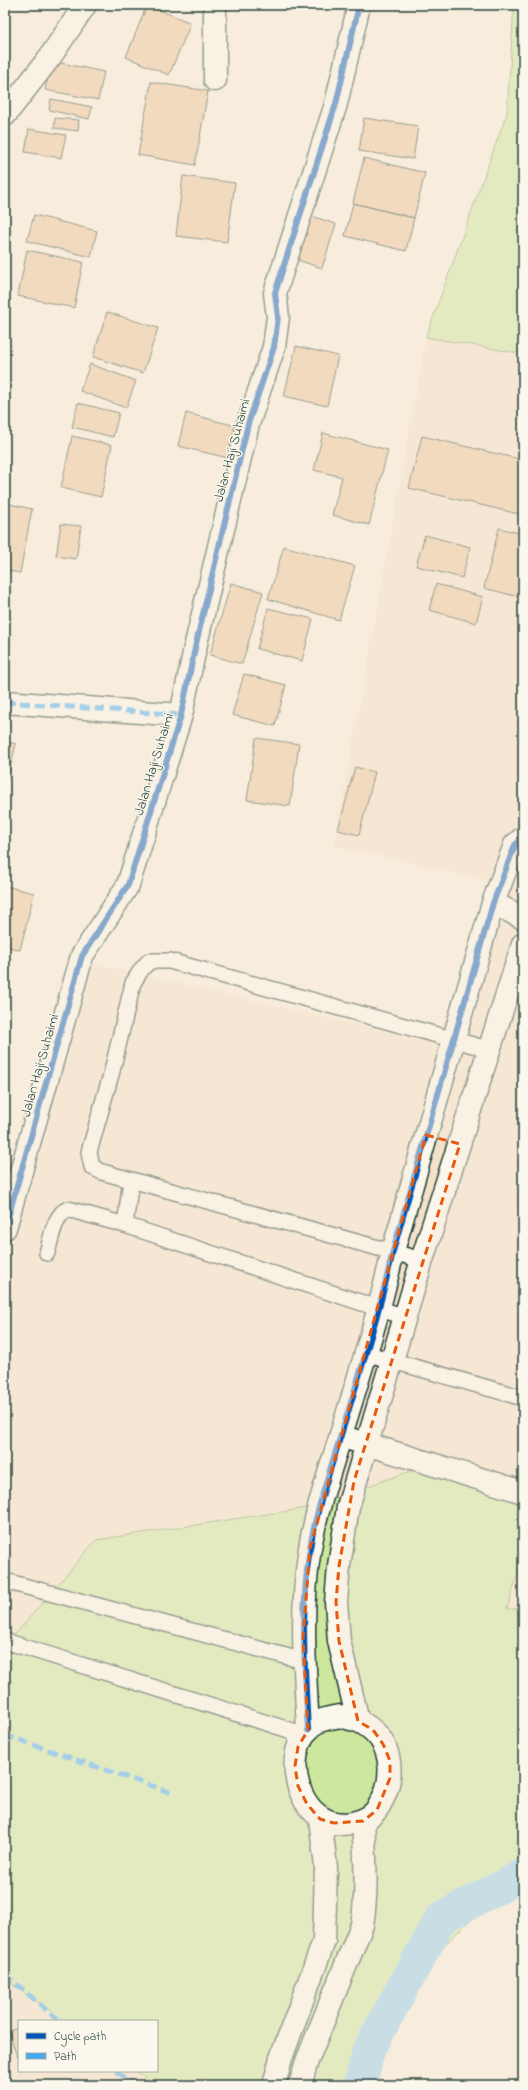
<svg xmlns="http://www.w3.org/2000/svg" width="528" height="2090" font-family="'Indie Flower',sans-serif">
	<rect width="100%" height="100%" fill="#f8eddc"/>
	<filter id="ink" filterUnits="userSpaceOnUse"><feTurbulence type="fractalNoise" baseFrequency=".025" numOctaves="2"/><feDisplacementMap in="SourceGraphic" scale="8" xChannelSelector="R" yChannelSelector="G"/><feConvolveMatrix kernelMatrix="1 2 1 2 8 2 1 2 1" color-interpolation-filters="sRGB"/></filter>
	<g filter="url(#ink)">
		<!-- built -->
		<path fill="#f4e1c9" d="M426,337L523,354V1481L441,1460L307,1508L96,1540L8,1643L5,1655V1242L85,961L435,1043L499,883L334,846Z
			M523,1556V1609H507Z
			M5,1968L13,1985L65,2021H19V2071H137L155,2085H5Z"/>
		<!-- green -->
		<path fill="#cde79e" stroke="#769269" d="M514,5H523V354L426,337L507,113Z
			M441,1460L523,1481V1556L507,1609H523V1870L376,2010L344,2085H155L137,2071H157V2021H65L13,1985L5,1968V1655L8,1643L96,1540L307,1508Z"/>
		<g fill="none" stroke-linecap="round" stroke-linejoin="round">
			<!-- canal -->
			<path stroke="#90cbf0" stroke-width="33" d="M360,2085L369,2049L441,1918L523,1875"/>
		</g>
		<!-- building -->
		<path fill="#ecc49c" stroke="#1f3d34" d="M147,5L191,23L169,75L126,57Z
			M51,61L104,72L98,100L45,90Z
			M151,82L208,91L195,165L138,155Z
			M51,99L92,107L89,119L49,110Z
			M55,118L79,120L78,131L54,128Z
			M364,118L418,126L413,159L359,151Z
			M29,129L66,135L61,158L25,152Z
			M364,158L425,173L414,218L353,203Z
			M183,176L235,183L227,242L176,236Z
			M353,203L414,218L406,251L345,236Z
			M302,213L336,224L322,268L288,257Z
			M34,215L97,231L91,257L27,241Z
			M27,250L83,262L74,308L18,296Z
			M107,312L158,328L143,373L93,357Z
			M296,346L338,356L327,406L284,396Z
			M90,364L136,381L126,408L80,391Z
			M78,403L119,413L113,437L72,427Z
			M186,413L236,426L228,458L178,446Z
			M323,433L388,450L369,525L332,515L342,477L314,470Z
			M72,436L112,445L101,497L61,488Z
			M422,436L523,460V515L409,488Z
			M5,503L32,509L20,573L5,570Z
			M61,524L81,526L76,559L56,556Z
			M499,528L523,534V598L484,588Z
			M425,535L470,547L462,578L416,566Z
			M284,546L355,566L339,620L268,599Z
			M231,583L263,592L242,664L210,655Z
			M436,584L483,597L476,623L429,610Z
			M268,608L313,619L302,661L257,649Z
			M244,674L286,685L275,726L232,715Z
			M256,738L299,744L290,806L247,800Z
			M5,741L16,744L5,788Z
			M355,767L375,772L359,835L338,830Z
			M5,886L34,893L20,950L5,946Z
			M19,2028V2056L17,2057L9,2031Z
			M5,2039L9,2051L5,2053Z"/>
		<g fill="none" stroke-linecap="round" stroke-linejoin="round">
			<defs>
				<path id="service" d="M125,1225L131,1180
					M47,1253C51,1240 54,1214 68,1209L125,1225L405,1317
					M422,1260L131,1180L102,1172L92,1167L89,1152L112,1071L133,983L141,970L149,961H170L491,1050
					M365,1353L523,1398
					M5,1581L304,1661
					M5,1641L305,1735"/>
				<path id="minor" d="M215,5V80
					M5,115L50,57L85,5
					M5,702L181,715
					M493,903L523,918
					M5,1228L82,956L128,885L181,715L195,648L248,424L274,347L278,317L275,293L336,104L359,5
					M353,1440L523,1492
					M340,1716C346,1718 352,1719 358,1721C393,1737 397,1776 379,1806C373,1817 363,1821 352,1823C303,1832 280,1764 307,1730C315,1720 329,1718 340,1716Z
					M358,1721L339,1641L336,1602L339,1566L348,1507L422,1260L523,944
					M308,1730C305,1669 300,1609 310,1548C316,1511 329,1474 340,1438C359,1376 379,1314 393,1251L493,903L515,845L523,838
					M274,2085L281,2058L324,1941L326,1867L320,1819
					M300,2085L307,2061L362,1925C368,1890 365,1856 363,1821"/>
			</defs>
			<!-- service casing -->
			<use href="#service" stroke="#1f3d34" stroke-width="18"/>
			<!-- minor casing -->
			<use href="#minor" stroke="#1f3d34" stroke-width="25"/>
			<!-- service -->
			<use href="#service" stroke="#fbf7ec" stroke-width="15"/>
			<!-- minor -->
			<use href="#minor" stroke="#fbf7ec" stroke-width="22"/>
			<!-- quiet -->
			<path stroke="#3fa9f5" stroke-width="5" stroke-dasharray="10 5" stroke-linecap="butt" d="M5,702L181,715
				M5,1735L175,1794
				M5,1974L59,2021
				M117,2071L133,2085"/>
			<defs>
				<path id="cycleway" d="M5,1228L82,956L128,885L181,715L195,648L248,424L274,347L278,317L275,293L336,104L359,5
					M308,1730C305,1669 300,1609 310,1548C316,1511 329,1474 340,1438C359,1376 379,1314 393,1251L493,903L515,845L523,838"/>
			</defs>
			<!-- cycleway casing -->
			<use href="#cycleway" stroke="#fbf7ec" stroke-width="8"/>
			<!-- cycleway -->
			<use href="#cycleway" stroke="#0057b8" stroke-width="6"/>
		</g>
	</g>
	<!-- marked area -->
	<path d="M0 0H528V2090H0ZM426,1135L460,1144L354,1481L339,1566L336,1602L339,1641L358,1721L373,1730L383,1744L390,1761V1778L377,1810L363,1821L334,1823L320,1819L307,1804L298,1786L295,1766L298,1747L308,1730L303,1638L310,1548Z" fill="#f8eddc" fill-opacity=".55" fill-rule="evenodd"/>
	<path fill="none" stroke="#e8590c" stroke-width="3" stroke-dasharray="8 5" stroke-linejoin="round" d="M426,1135L460,1144L354,1481L339,1566L336,1602L339,1641L358,1721L373,1730L383,1744L390,1761V1778L377,1810L363,1821L334,1823L320,1819L307,1804L298,1786L295,1766L298,1747L308,1730L303,1638L310,1548Z"/>
	<g text-anchor="middle" stroke-width="3" stroke-linejoin="round" paint-order="stroke">
		<!-- street labels -->
		<g font-size="14" fill="#1f3d34" stroke="#fbf7ec">
			<text transform="translate(231 450) rotate(-75)" y="5">Jalan Haji Suhaimi</text>
			<text transform="translate(153 764) rotate(-73)" y="5">Jalan Haji Suhaimi</text>
			<text transform="translate(39 1065) rotate(-74)" y="5">Jalan Haji Suhaimi</text>
		</g>
	</g>
	<!-- margin -->
	<rect width="528" height="2090" fill="none" stroke="#fbf7ec" stroke-width="20"/>
	<rect x="10" y="10" width="508" height="2070" fill="none" stroke="#1f3d34" stroke-width="1.5" filter="url(#ink)"/>
	<!-- legend -->
	<rect x="18" y="2020" width="140" height="52" fill="#fbf7ec" stroke="#a3ada2"/>
	<rect x="26" y="2033" width="20" height="6" fill="#0057b8" stroke="#a3ada2"/>
	<text x="54" y="2040" font-size="12" fill="#1f3d34">Cycle path</text>
	<rect x="26" y="2053" width="20" height="6" fill="#3fa9f5" stroke="#a3ada2"/>
	<text x="54" y="2060" font-size="12" fill="#1f3d34">Path</text>
</svg>
